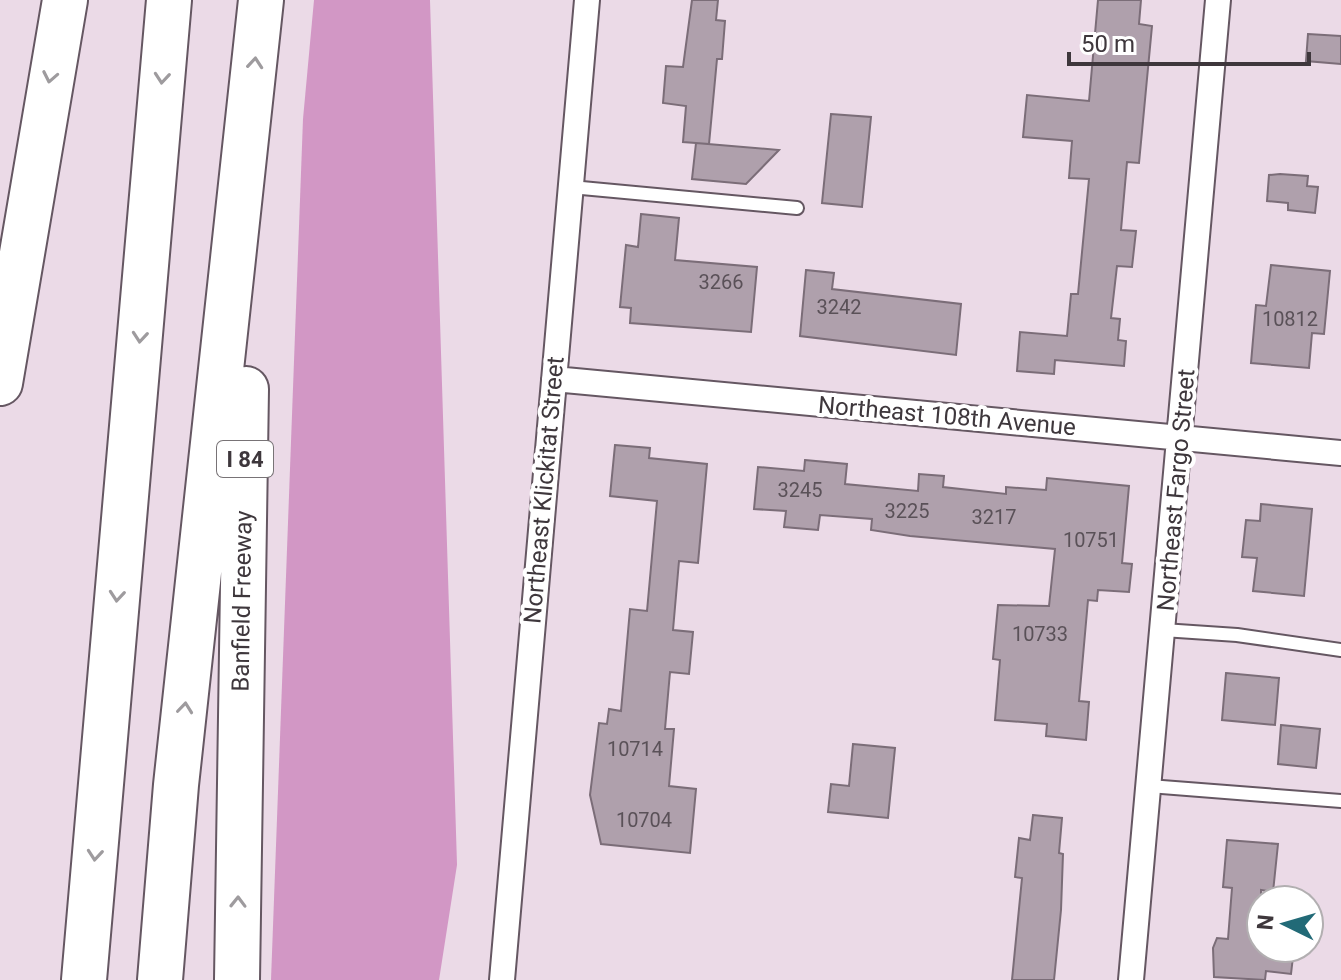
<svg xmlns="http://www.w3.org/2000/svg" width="1341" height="980" font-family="Roboto,sans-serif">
	<rect width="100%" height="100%" fill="#ebdae7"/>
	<!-- forest -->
	<path fill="#d297c5" d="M314,0H430L457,865L439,980H271L303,119Z"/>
	<!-- building -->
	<path fill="#afa0ac" stroke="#7b6d78" stroke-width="2" d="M692,0H718L716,20L725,21L722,59H717L709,144L683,142L686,106L663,103L666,66L683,67Z
		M1098,0H1141L1139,24L1152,26L1139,163L1127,162L1121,230L1136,231L1132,267L1117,266L1111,318L1120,319L1118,340L1126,341L1124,366L1055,360L1054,374L1017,371L1020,332L1067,336L1071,294H1078L1089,179L1069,178L1072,141L1023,137L1027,95L1089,101Z
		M1308,34L1341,36V64L1306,61Z
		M831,114L871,117L862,207L822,203Z
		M696,143L779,150L746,184L692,179Z
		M1280,174L1308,176L1307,186L1318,187L1315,213L1288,210V203L1267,201L1269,175Z
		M641,214L679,218L675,260L757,267L751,332L630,323L631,308L620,307L626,245L638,247Z
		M1271,265L1330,271L1324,334L1312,333L1309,368L1251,363L1256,305L1266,306Z
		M806,270L834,273L832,289L961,304L956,355L800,336Z
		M615,445L650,448L649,458L707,464L698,563L679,561L673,630L693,632L689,674L670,672L665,729H674L669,786L696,789L690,853L601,844L590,795L599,723L607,724L609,709L621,711L630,609L647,611L657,501L610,496Z
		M805,460L847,464L845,484L918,491L919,474L944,476L943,487L1006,494V487L1046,490L1047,478L1129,486L1122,563L1132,564L1129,592L1098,590L1097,601L1088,600L1079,701L1089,702L1086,740L1046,736L1047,724L995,720L1000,660L993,659L998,605L1049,606L1055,549L910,536L871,530L872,519L820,515L818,530L784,527L786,511L754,509L758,467L804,471Z
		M1261,504L1312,509L1304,596L1253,591L1257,558L1242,557L1246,520L1260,521Z
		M1226,673L1279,678L1275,725L1222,720Z
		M1281,725L1320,729L1316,768L1278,764Z
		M853,744L895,748L888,818L828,812L831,784L849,786Z
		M1033,815L1062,818L1059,853L1063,854L1061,910L1054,980H1012L1022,878L1015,877L1019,838L1030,840Z
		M1227,840L1278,844L1273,892L1261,890V948H1294L1291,974L1266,971L1265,980L1214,977L1213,948L1217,938L1228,939L1232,888L1223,887Z"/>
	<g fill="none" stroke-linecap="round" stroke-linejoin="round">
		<defs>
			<path id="service" d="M571,187L797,208
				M1163,630L1237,635L1341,650
				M1149,786L1341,801"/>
			<path id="minor" d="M554,379L1341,453
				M502,980L587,0
				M1131,980L1218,0"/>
			<path id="motorway" d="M0,383L65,0
				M84,980L169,0
				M160,980L176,785L261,0
				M237,980L246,389"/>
		</defs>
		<!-- service casing -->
		<use href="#service" stroke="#655762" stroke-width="16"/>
		<!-- minor casing -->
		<use href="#minor" stroke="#655762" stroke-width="28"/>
		<!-- motorway casing -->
		<use href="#motorway" stroke="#655762" stroke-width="48"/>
		<!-- service -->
		<use href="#service" stroke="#fff" stroke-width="12"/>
		<!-- minor -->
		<use href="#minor" stroke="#fff" stroke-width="24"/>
		<!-- motorway -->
		<use href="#motorway" stroke="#fff" stroke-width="44"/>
	</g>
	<!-- one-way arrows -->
	<defs><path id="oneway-chevron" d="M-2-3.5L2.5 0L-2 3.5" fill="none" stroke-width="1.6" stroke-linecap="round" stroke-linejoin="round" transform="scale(2)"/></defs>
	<g stroke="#9e9b9e">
		<use href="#oneway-chevron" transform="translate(255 63) rotate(-85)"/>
		<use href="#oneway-chevron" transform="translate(50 77) rotate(101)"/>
		<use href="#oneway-chevron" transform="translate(162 78) rotate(95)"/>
		<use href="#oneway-chevron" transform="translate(140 337) rotate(95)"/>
		<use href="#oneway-chevron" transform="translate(117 596) rotate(95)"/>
		<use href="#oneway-chevron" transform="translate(185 708) rotate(-84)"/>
		<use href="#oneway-chevron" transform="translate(95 855) rotate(95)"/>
		<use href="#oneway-chevron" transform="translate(238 902) rotate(-89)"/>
	</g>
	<g text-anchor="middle" stroke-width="8" stroke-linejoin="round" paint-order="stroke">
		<!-- number labels -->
		<g font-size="20" fill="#5a5158">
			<text x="721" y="289">3266</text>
			<text x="839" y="314">3242</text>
			<text x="1290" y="326">10812</text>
			<text x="800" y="497">3245</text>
			<text x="907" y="518">3225</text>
			<text x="994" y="524">3217</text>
			<text x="1091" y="547">10751</text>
			<text x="1040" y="641">10733</text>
			<text x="635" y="756">10714</text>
			<text x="644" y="827">10704</text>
		</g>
		<!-- shield labels -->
		<rect fill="#fff" stroke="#787376" stroke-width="2" x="217" y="441" width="56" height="36" rx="6"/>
		<g font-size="22" font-weight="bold" fill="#3e373c">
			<text x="245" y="467">I 84</text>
		</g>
		<!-- street labels -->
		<g font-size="24" fill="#3e373c" stroke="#fff">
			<text transform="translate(947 416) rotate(5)" y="8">Northeast 108th Avenue</text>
			<text transform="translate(544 490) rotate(-85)" y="8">Northeast Klickitat Street</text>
			<text transform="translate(1176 490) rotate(-85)" y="8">Northeast Fargo Street</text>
			<text transform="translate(242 601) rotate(-89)" y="8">Banfield Freeway</text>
		</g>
	</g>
	<!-- north arrow -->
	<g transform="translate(1285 924) rotate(275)"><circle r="38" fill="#ffffff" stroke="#b2afb1" stroke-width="2"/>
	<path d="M0-6L14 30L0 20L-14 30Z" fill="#226a77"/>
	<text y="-12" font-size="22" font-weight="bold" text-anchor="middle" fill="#3e373c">N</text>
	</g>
	<!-- scale -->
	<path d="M1069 52v12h240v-12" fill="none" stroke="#3e373c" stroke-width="4"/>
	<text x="1081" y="52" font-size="24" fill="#3e373c" stroke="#ffffff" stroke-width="6" paint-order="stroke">50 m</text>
</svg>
